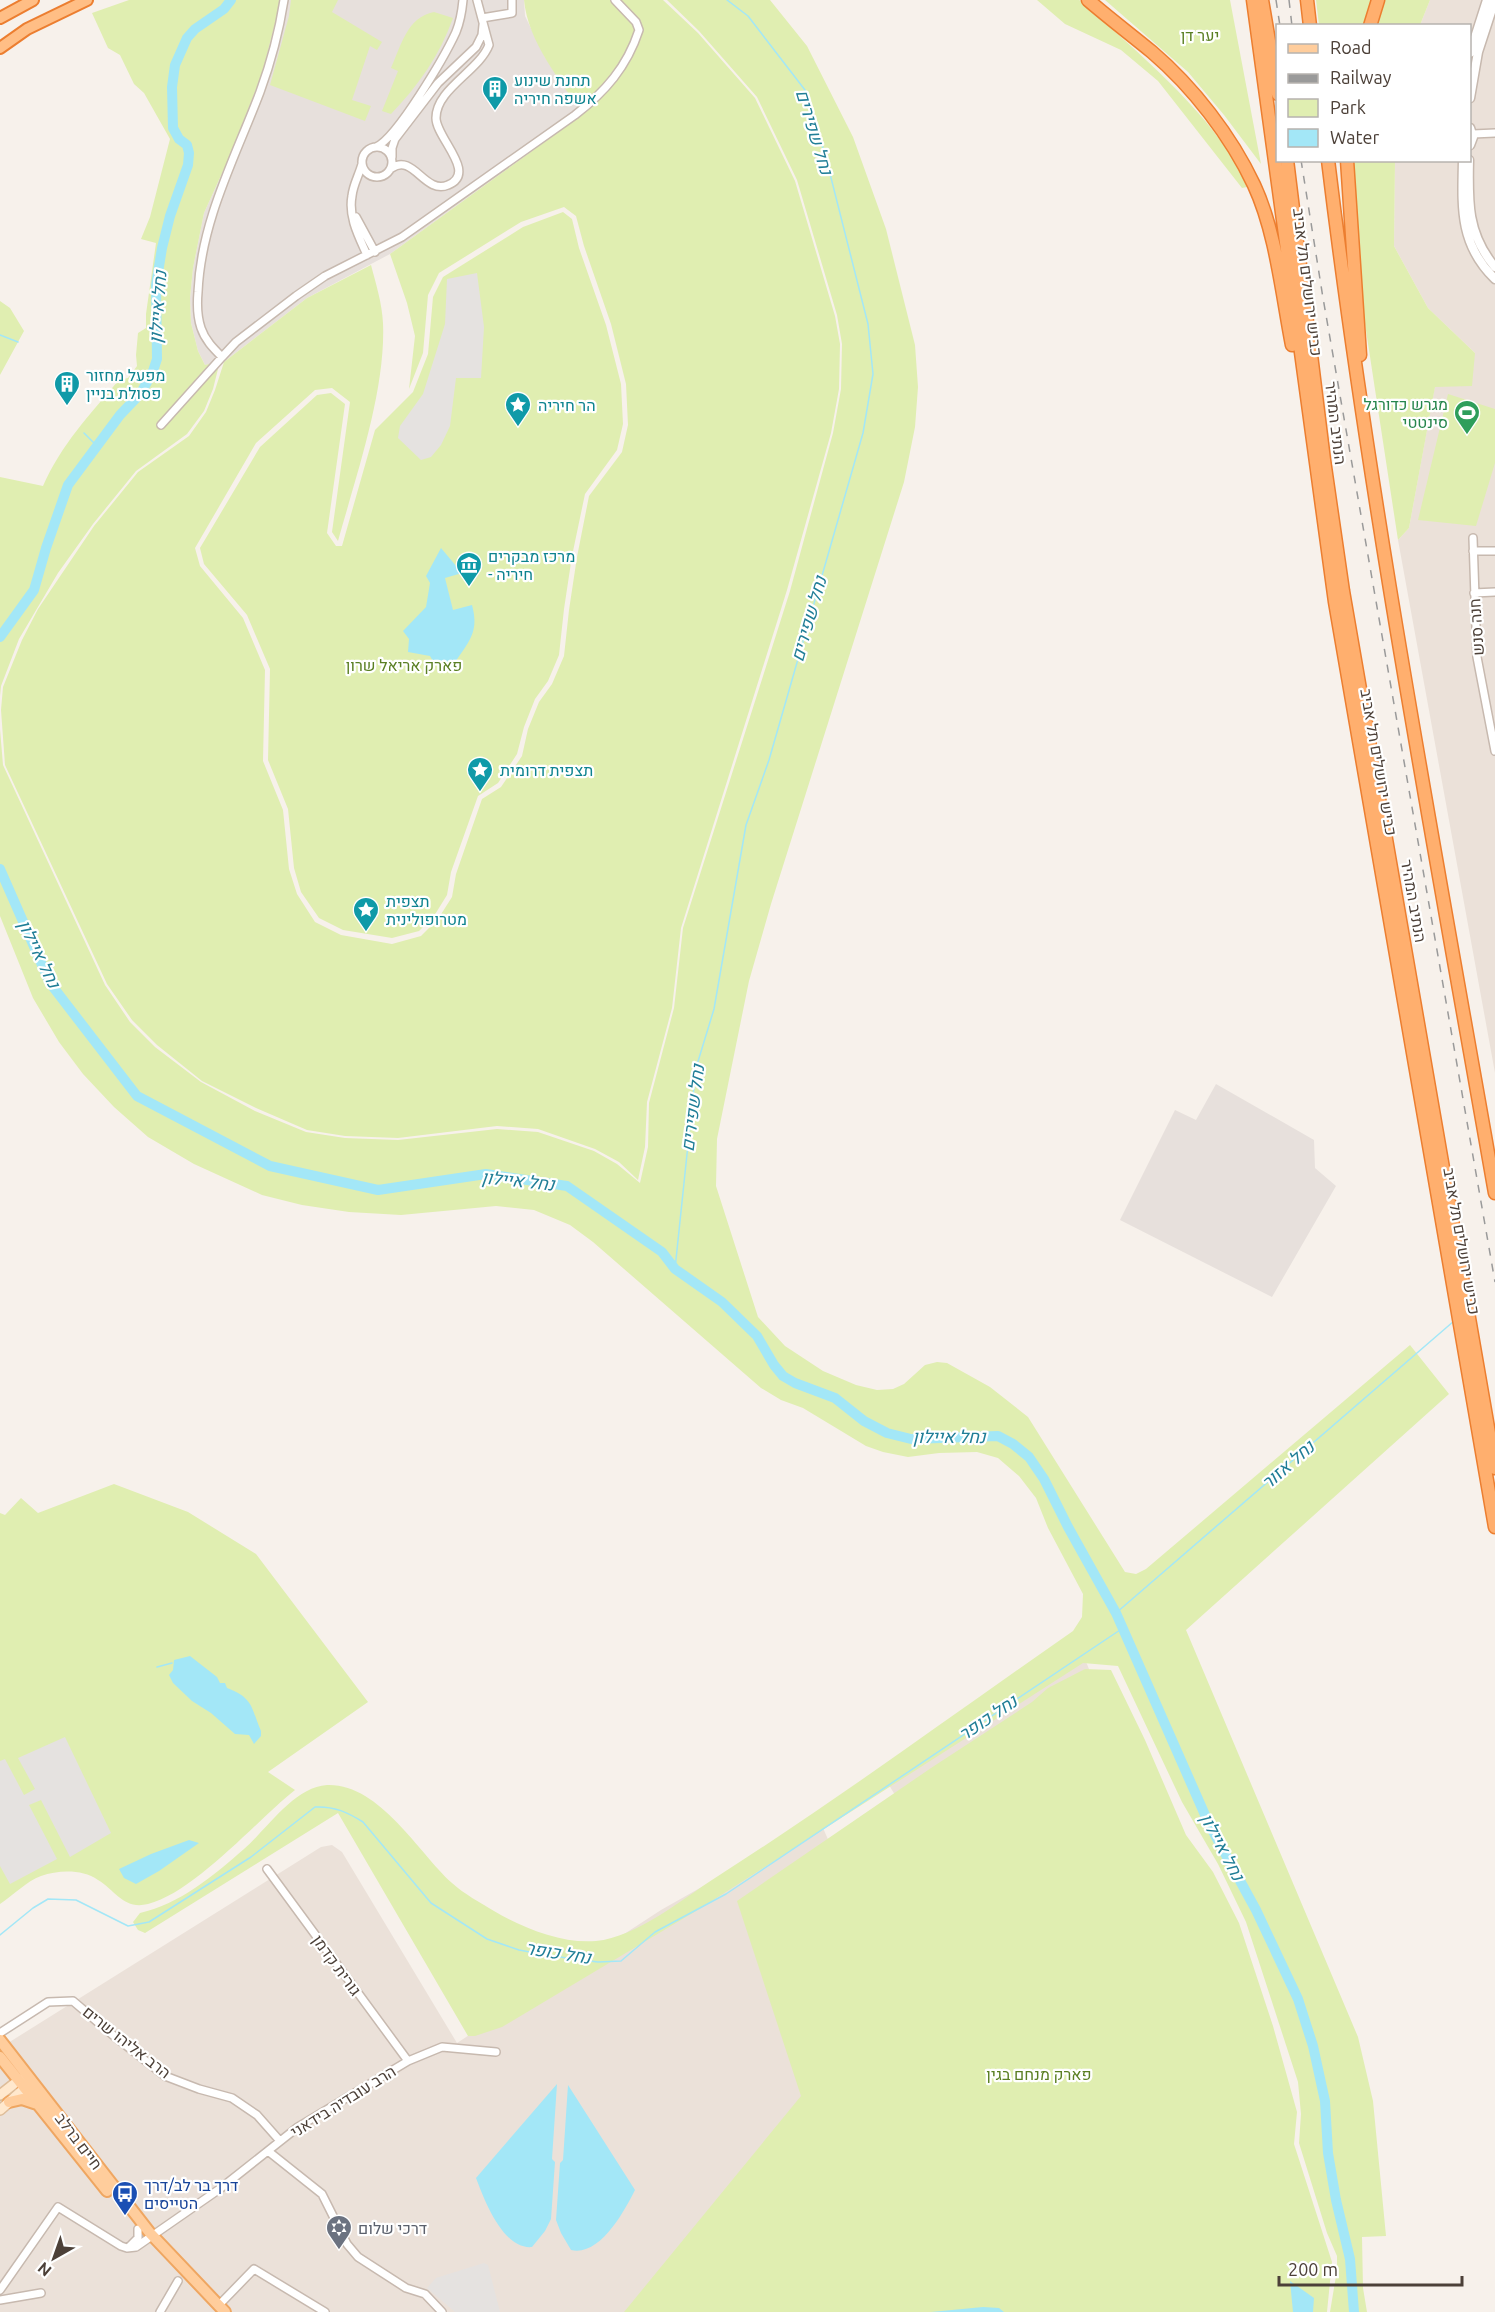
<svg xmlns="http://www.w3.org/2000/svg" width="1495" height="2312" font-family="Ubuntu,Heebo,sans-serif">
	<rect width="100%" height="100%" fill="#f7f1eb"/>
	<!-- residential -->
	<path fill="#ebe1d9" d="M1430,0H1495V1073L1398,540L1409,528L1435,386L1475,353L1428,308L1394,246L1395,161L1470,160V26L1420,25Z
		M1077,1640L1143,1800L1326,2312H0V2048L321,1847L332,1845L342,1852L457,2043L661,1910L767,1850L816,1812L830,1844L898,1800L880,1770Z"/>
	<!-- industrial -->
	<path fill="#e7e0dc" d="M281,0H524L525,16L545,57L583,114L390,254L307,298L224,362L205,365L198,351L191,323L190,298L193,268L204,213L228,160L262,74Z
		M1216,1084L1314,1140L1315,1168L1336,1186L1272,1297L1120,1220L1175,1110L1196,1120Z"/>
	<!-- green -->
	<path fill="#e0eeb1" d="M129,0H281L262,74L228,160L204,213L193,268L190,298L191,323L198,351L205,365L220,361L213,389L204,411L187,434L136,471L93,524L58,573L19,639L1,686L0,696V477L43,486C61,445 90,414 119,380L128,378L137,366L136,355L138,333L146,328V314L156,243L141,239L150,217L170,139L144,93L134,84L120,55L108,48L92,13Z
		M291,0H338L332,12L382,42L377,50L370,46L352,100L371,106L365,121L270,85L289,16Z
		M524,0H663L698,33L755,98L795,181L835,316L840,344L839,389L831,433L787,590L681,928L672,1008L647,1102L645,1147L638,1180L619,1162L595,1149L538,1129L497,1126L398,1138L345,1136L307,1130L256,1108L202,1081L157,1045L132,1020L107,984L5,765L1,710L3,687L22,640L38,609L94,526L138,472L189,436L206,412L215,390L224,362L307,298L371,265C376,284 382,303 383,323C386,390 356,476 338,541L332,532L350,402L332,388L315,390L256,443L195,548L200,566L243,618L265,670L263,761L283,810L289,869L297,894L315,922L341,935L392,944L421,936L438,919L452,897L456,874L482,799L501,787L522,756L528,729L539,702L552,684L564,656L569,610L577,557L589,496L622,452L628,425L626,384L611,324L584,246L576,216L564,207L521,222L439,273L428,295L423,353L409,389L415,336L407,303L390,254L583,114C560,80 528,42 524,0Z
		M667,0H770L807,46L853,137L886,229L915,345L918,387L915,427L904,482L771,904L749,981L717,1139L716,1186L758,1317L785,1346L823,1371L856,1385L877,1390L893,1389L904,1384L925,1365L937,1362L947,1363L990,1387L1028,1417L1125,1572L1136,1574L1146,1569L1410,1345L1449,1394L1186,1630L1358,2037L1373,2101L1386,2236L1362,2237L1363,2288L1367,2312H1330L1337,2270V2256L1327,2233L1299,2143L1301,2114L1298,2082L1246,1922L1218,1864L1182,1802L1118,1666L1083,1663L696,1911L502,2027L475,2036H468L338,1813L145,1933L138,1930L133,1922L140,1913C180,1904 213,1876 244,1849C268,1828 294,1787 327,1785C379,1783 418,1852 452,1883C464,1894 481,1903 494,1911C523,1928 563,1944 596,1941C637,1937 681,1900 715,1878C837,1800 954,1714 1073,1631L1082,1617L1083,1594L1048,1528L1036,1498L1019,1476L998,1458L977,1452L939,1453L908,1457L883,1452L866,1446L803,1408L781,1400L761,1388L593,1242L570,1225L534,1210L496,1206L401,1215L349,1212L302,1205L262,1195L194,1164L148,1137L114,1107L83,1074L59,1042L33,998L0,916V729L3,765L105,985L130,1022L155,1047L201,1082L255,1111L306,1132L345,1138L398,1140L497,1129L538,1132L594,1151L617,1164L640,1183L648,1147L649,1103L674,1008L683,928L790,591L833,433L841,389L842,344L837,315L797,180L757,97L699,31Z
		M1037,0C1047,0 1071,0 1079,0C1090,5 1101,20 1110,27C1157,70 1223,127 1247,187L1242,188L1158,81L1121,50L1065,24Z
		M1105,0H1230L1261,164L1224,115L1188,72Z
		M1316,0H1373L1365,26L1319,25Z
		M1383,0H1430L1420,25L1375,26Z
		M434,12L453,18C440,55 418,86 391,114L382,111L398,71L391,68C401,46 407,17 434,12Z
		M1352,161H1395L1394,246L1428,308L1475,353L1472,386L1435,387L1409,528L1398,540L1358,278Z
		M563,212L572,219L579,248L606,325L621,384L623,424L617,450L585,494L572,556L564,609L559,655L548,681L535,699L524,727L517,754L498,783L478,796L451,872L447,895L434,916L419,931L392,938L343,930L319,918L301,892L294,868L288,809L268,760L270,669L247,615L204,564L200,548L260,447L317,395L331,393L345,404L327,533L336,546H342L375,430L413,392L428,354L433,297L443,277L523,227Z
		M0,301L10,308L24,331L0,375Z
		M1448,394L1495,409V463L1476,526L1418,520Z
		M114,1484L188,1512L256,1554L368,1702L268,1772L295,1790C256,1821 195,1892 148,1904C124,1910 116,1891 98,1880C82,1869 59,1870 41,1876C27,1881 12,1896 0,1904V1513L5,1515L21,1498L38,1513Z
		M1085,1669L1111,1670L1145,1740L1186,1835L1213,1872L1239,1923L1273,2026L1297,2112L1294,2144L1332,2262L1327,2312H624L801,2096L737,1901L931,1768L1032,1702L1048,1688Z"/>
	<!-- parking -->
	<path fill="#e5e2e0" d="M477,273L484,327L481,378H456L450,426L441,445L431,457L421,460L398,438L400,426L423,394L445,324L447,279Z
		M65,1737L111,1833L70,1857L41,1800L29,1805L57,1859L10,1884L0,1866V1761L5,1759L24,1795L35,1789L18,1758Z
		M484,2263L488,2265L500,2312H455L427,2288L436,2278Z"/>
	<!-- water -->
	<path fill="#a3e7f7" d="M441,548L462,573L445,578L453,610L472,605C480,634 467,643 452,667C443,666 434,665 430,656L408,652L409,639L403,631L426,607L430,583L426,576Z
		M190,1656L217,1677L220,1683H225L227,1688C254,1698 251,1708 261,1731V1736L254,1744L249,1735L235,1734L211,1713L192,1701L173,1683L169,1675L173,1670L174,1660Z
		M189,1840L199,1843L159,1871L136,1884L124,1878L119,1869L151,1854Z
		M557,2084L552,2159L555,2162L551,2219L545,2231L532,2247C503,2250 484,2199 476,2178Z
		M568,2085L635,2190C625,2210 600,2257 571,2250L561,2233L556,2220L560,2163L563,2160Z
		M1290,2281L1314,2298L1313,2312H1293Z
		M983,2307L999,2308L1004,2312H931Z"/>
	<g fill="none" stroke-linecap="round" stroke-linejoin="round">
		<!-- stream -->
		<path stroke="#a3e7f7" stroke-width="1.5" d="M0,335L18,342
			M84,433L97,446
			M675,1269L696,1068L714,1009L746,825L769,760L863,433L873,374L868,324L826,158L805,90L748,16L727,0
			M1116,1613L1454,1321
			M157,1667L172,1663
			M0,1935L33,1908L48,1899L76,1900L128,1926L149,1922L251,1857L315,1807C334,1806 347,1812 363,1822L431,1903L487,1939L519,1950L552,1956L598,1962L621,1961L655,1932L726,1894L1123,1628"/>
		<!-- river -->
		<path stroke="#a3e7f7" stroke-width="10" d="M0,637L34,590L46,548L68,485L120,415L141,393L153,371L157,359L156,285L162,248L170,216L188,165L189,153L187,145L179,139L173,128L172,87L175,65L187,38L195,29L224,9L231,0
			M0,869L50,983L137,1096L270,1166L378,1190L486,1174L567,1186L662,1252L675,1269L722,1302L757,1336L774,1365L783,1376L795,1383L835,1398L864,1421L887,1433L911,1439L998,1436L1013,1444L1029,1457L1044,1479L1068,1527L1116,1613L1209,1824L1256,1910L1298,1999L1313,2046L1325,2101L1328,2153L1336,2200L1350,2259L1354,2312"/>
		<defs>
			<path id="minor" d="M284,0C279,32 271,62 260,92C235,158 201,221 198,292C197,303 197,316 201,328C205,340 213,348 222,357L236,342L296,296L325,276L402,237L575,115C605,92 627,67 639,30L636,22L615,0
				M482,18L512,13V0
				M1473,134L1495,133
				M362 162a15 15 0 1 1 30 0a15 15 0 1 1-30 0Z
				M376,147C397,138 445,56 456,32C460,22 462,11 463,0
				M392,157V148L395,139L438,83L476,47L482,35L483,25
				M362,164C359,175 353,185 352,196C348,217 359,237 367,255
				M392,168C413,153 425,195 448,185C478,173 436,138 436,118C436,89 479,71 489,45L477,0
				M356,217L375,252
				M161,425L222,357
				M1473,538L1477,657L1495,751
				M1473,551H1495
				M1474,593L1495,592
				M267,1869L408,2061
				M0,2033L48,2002L73,2001L114,2036L165,2076L199,2089L232,2098L257,2115L280,2141
				M268,2151L322,2194L347,2244L358,2257L406,2288L425,2294L442,2312
				M129,2247L138,2238V2229
				M0,2290L58,2207L121,2246L127,2248L136,2247L221,2188L298,2127L408,2061L442,2047L496,2052
				M0,2300L41,2293
				M219,2305L254,2269L325,2312
				M160,2312L178,2281"/>
			<path id="tertiary" d="M1470,53L1487,0
				M1470,98L1478,52L1495,0
				M1470,128L1473,137L1470,145
				M1463,160C1462,207 1459,244 1495,279
				M1469,160C1468,201 1467,234 1495,267"/>
			<path id="secondary" d="M0,2095L19,2080L24,2078
				M0,2110L25,2088L28,2082"/>
			<path id="primary" d="M0,2040L150,2233L225,2312
				M0,2057L107,2191
				M9,2102L22,2099L37,2104"/>
			<path id="trunk" d="M0,18L33,0
				M0,48L27,29L87,0"/>
			<path id="motorway" d="M1088,0C1109,18 1130,34 1152,52C1193,87 1231,136 1254,185C1276,232 1282,294 1292,345
				M1253,0L1335,602L1495,1527
				M1262,0L1278,94
				M1307,0L1310,26
				M1370,26L1378,0
				M1287,160L1324,460L1343,591L1495,1468
				M1328,160C1370,507 1435,850 1495,1193
				M1347,160L1360,355"/>
		</defs>
		<!-- minor casing -->
		<use href="#minor" stroke="#c7b9af" stroke-width="10"/>
		<!-- tertiary casing -->
		<use href="#tertiary" stroke="#c7b9af" stroke-width="11"/>
		<!-- secondary casing -->
		<use href="#secondary" stroke="#debd99" stroke-width="12"/>
		<!-- primary casing -->
		<use href="#primary" stroke="#efa661" stroke-width="14"/>
		<!-- trunk casing -->
		<use href="#trunk" stroke="#ec7e30" stroke-width="14"/>
		<!-- motorway casing -->
		<use href="#motorway" stroke="#ec7e30" stroke-width="15"/>
		<!-- minor -->
		<use href="#minor" stroke="#fff" stroke-width="7"/>
		<!-- tertiary -->
		<use href="#tertiary" stroke="#fff" stroke-width="8"/>
		<!-- secondary -->
		<use href="#secondary" stroke="#ffe8cd" stroke-width="9"/>
		<!-- primary -->
		<use href="#primary" stroke="#ffcd9c" stroke-width="10"/>
		<!-- trunk -->
		<use href="#trunk" stroke="#ffbe85" stroke-width="10"/>
		<!-- motorway -->
		<use href="#motorway" stroke="#ffaf6e" stroke-width="12"/>
		<!-- rail -->
		<path stroke="#9a9a9a" stroke-width="1.5" stroke-dasharray="8 8" stroke-linecap="butt" d="M1276,0L1280,26
			M1289,0L1292,26
			M1301,160L1323,298L1495,1282"/>
	</g>
	<!-- icons -->
	<defs>
		<symbol id="building-pin" viewBox="-11 -11 22 30"><path d="M0 17L-7.5 6A9.5 9.5 0 1 1 7.5 6Z" fill="#0f9aa8" stroke="#fff"/><path d="M-4-6H4V6H1V3H-1V6H-4ZM-2.5-4.3h1.7v1.8h-1.7ZM.8-4.3h1.7v1.8H.8ZM-2.5-1h1.7V.8h-1.7ZM.8-1h1.7V.8H.8Z" fill="#fff"/></symbol>
		<symbol id="sight-pin" viewBox="-11 -11 22 30"><path d="M0 17L-7.5 6A9.5 9.5 0 1 1 7.5 6Z" fill="#0f9aa8" stroke="#fff"/><path d="M0-6L1.8-2.2L6-1.7L2.9 1.2L3.7 5.4L0 3.3L-3.7 5.4L-2.9 1.2L-6-1.7L-1.8-2.2Z" fill="#fff"/></symbol>
		<symbol id="stadium-pin" viewBox="-11 -11 22 30"><path d="M0 17L-7.5 6A9.5 9.5 0 1 1 7.5 6Z" fill="#2e9e5b" stroke="#fff"/><path d="M0-5a6.5 5 0 1 0 0 10a6.5 5 0 1 0 0-10ZM-3.5-1.8h7v3.6h-7Z" fill="#fff"/></symbol>
		<symbol id="museum-pin" viewBox="-11 -11 22 30"><path d="M0 17L-7.5 6A9.5 9.5 0 1 1 7.5 6Z" fill="#0f9aa8" stroke="#fff"/><path d="M0-6L6-3V-2H-6V-3ZM-5-1h2V3h-2ZM-1-1h2V3h-2ZM3-1h2V3H3ZM-6 4H6V6H-6Z" fill="#fff"/></symbol>
		<symbol id="bus-pin" viewBox="-11 -11 22 30"><path d="M0 17L-7.5 6A9.5 9.5 0 1 1 7.5 6Z" fill="#1a4fb4" stroke="#fff"/><path d="M-5-6H5V4H4V6H2V4H-2V6H-4V4H-5ZM-3.5-4V0h7V-4ZM-3.5 1.2v1.5H-2V1.2ZM2 1.2v1.5H3.5V1.2Z" fill="#fff"/></symbol>
		<symbol id="synagogue-pin" viewBox="-11 -11 22 30"><path d="M0 17L-7.5 6A9.5 9.5 0 1 1 7.5 6Z" fill="#6b7280" stroke="#fff"/><path d="M0-6.5L5.6 3.2H-5.6ZM0 6.5L5.6-3.2H-5.6Z" fill="#fff"/></symbol>
	</defs>
	<g fill-rule="evenodd">
		<use href="#building-pin" x="480" y="74" width="30" height="40"/>
		<use href="#building-pin" x="52" y="369" width="30" height="40"/>
		<use href="#sight-pin" x="503" y="390" width="30" height="40"/>
		<use href="#stadium-pin" x="1452" y="398" width="30" height="40"/>
		<use href="#museum-pin" x="454" y="550" width="30" height="40"/>
		<use href="#sight-pin" x="465" y="755" width="30" height="40"/>
		<use href="#sight-pin" x="351" y="895" width="30" height="40"/>
		<use href="#bus-pin" x="110" y="2179" width="30" height="40"/>
		<use href="#synagogue-pin" x="324" y="2213" width="30" height="40"/>
	</g>
	<g text-anchor="middle" stroke-width="4.5" stroke-linejoin="round" paint-order="stroke">
		<!-- park labels -->
		<g font-size="16" fill="#5a7f23" stroke="#fff">
			<text x="1200" y="41">יער דן</text>
			<text x="404" y="671">פארק אריאל שרון</text>
			<text x="1039" y="2080">פארק מנחם בגין</text>
		</g>
		<!-- culture labels -->
		<g font-size="16" fill="#0d838f" stroke="#fff" text-anchor="start">
			<text x="514" y="86">תחנת שינוע<tspan x="514" dy="18">אשפה חיריה</tspan></text>
			<text x="86" y="381">מפעל מחזור<tspan x="86" dy="18">פסולת בניין</tspan></text>
			<text x="538" y="411">הר חיריה</text>
			<text x="488" y="562">מרכז מבקרים<tspan x="488" dy="18">- חיריה</tspan></text>
			<text x="500" y="776">תצפית דרומית</text>
			<text x="386" y="907">תצפית<tspan x="386" dy="18">מטרופולינית</tspan></text>
		</g>
		<!-- street labels -->
		<g font-size="16" fill="#4c4038" stroke="#fff">
			<text transform="translate(1308 282) rotate(83)" y="6">כביש ירושלים תל אביב</text>
			<text transform="translate(1336 423) rotate(83)" y="6">הנתיב המהיר</text>
			<text transform="translate(1476 627) rotate(-94)" y="6">חנה סנש</text>
			<text transform="translate(1379 762) rotate(80)" y="6">כביש ירושלים תל אביב</text>
			<text transform="translate(1414 901) rotate(80)" y="6">הנתיב המהיר</text>
			<text transform="translate(1462 1241) rotate(80)" y="6">כביש ירושלים תל אביב</text>
			<text transform="translate(337 1965) rotate(54)" y="6">גורית קדמן</text>
			<text transform="translate(127 2042) rotate(38)" y="6">הרב אליהו שרים</text>
			<text transform="translate(343 2101) rotate(-32)" y="6">הרב עובדיה בידאני</text>
			<text transform="translate(79 2141) rotate(53)" y="6">חיים ברלב</text>
		</g>
		<!-- leisure labels -->
		<g font-size="16" fill="#27864d" stroke="#fff" text-anchor="end">
			<text x="1448" y="410">מגרש כדורגל<tspan x="1448" dy="18">סינטטי</tspan></text>
		</g>
		<!-- transit labels -->
		<g font-size="16" fill="#164399" stroke="#fff" text-anchor="start">
			<text x="144" y="2191">דרך בר לב/דרך<tspan x="144" dy="18">הטייסים</tspan></text>
		</g>
		<!-- worship labels -->
		<g font-size="16" fill="#5b616d" stroke="#fff" text-anchor="start">
			<text x="358" y="2234">דרכי שלום</text>
		</g>
		<!-- water labels -->
		<g font-size="18" font-style="italic" fill="#207e97" stroke="#fff">
			<text transform="translate(814 132) rotate(73)" y="6">נחל שפירים</text>
			<text transform="translate(158 307) rotate(-86)" y="6">נחל איילון</text>
			<text transform="translate(809 619) rotate(-74)" y="6">נחל שפירים</text>
			<text transform="translate(39 954) rotate(64)" y="6">נחל איילון</text>
			<text transform="translate(693 1108) rotate(-83)" y="6">נחל שפירים</text>
			<text transform="translate(518 1181) rotate(6)" y="6">נחל איילון</text>
			<text x="949" y="1443">נחל איילון</text>
			<text transform="translate(1288 1465) rotate(-41)" y="6">נחל אזור</text>
			<text transform="translate(988 1718) rotate(-34)" y="6">נחל כופר</text>
			<text transform="translate(1222 1847) rotate(62)" y="6">נחל איילון</text>
			<text transform="translate(558 1953) rotate(9)" y="6">נחל כופר</text>
		</g>
	</g>
	<!-- legend -->
	<rect x="1276" y="24" width="195" height="138" fill="#ffffff" stroke="#b7b3af" stroke-width="1.5"/>
	<rect x="1288" y="44" width="30" height="9" fill="#ffcd9c" stroke="#b7b3af" stroke-width="1.5"/>
	<text x="1330" y="54" font-size="18" fill="#4c4038">Road</text>
	<rect x="1288" y="74" width="30" height="9" fill="#9a9a9a" stroke="#b7b3af" stroke-width="1.5"/>
	<text x="1330" y="84" font-size="18" fill="#4c4038">Railway</text>
	<rect x="1288" y="99" width="30" height="18" fill="#e0eeb1" stroke="#b7b3af" stroke-width="1.5"/>
	<text x="1330" y="114" font-size="18" fill="#4c4038">Park</text>
	<rect x="1288" y="129" width="30" height="18" fill="#a3e7f7" stroke="#b7b3af" stroke-width="1.5"/>
	<text x="1330" y="144" font-size="18" fill="#4c4038">Water</text>
	<!-- north arrow -->
	<g transform="translate(54 2258) rotate(220)" stroke="#ffffff" stroke-width="4.5" paint-order="stroke">
	<path d="M0-4.5L10 22L0 15L-10 22Z" fill="#4c4038"/>
	<text y="-9" font-size="16" font-weight="bold" text-anchor="middle" fill="#4c4038">N</text>
	</g>
	<!-- scale -->
	<path d="M1279 2276v9h183v-9" fill="none" stroke="#4c4038" stroke-width="3"/>
	<text x="1288" y="2276" font-size="18" fill="#4c4038" stroke="#ffffff" stroke-width="4.5" paint-order="stroke">200 m</text>
</svg>
